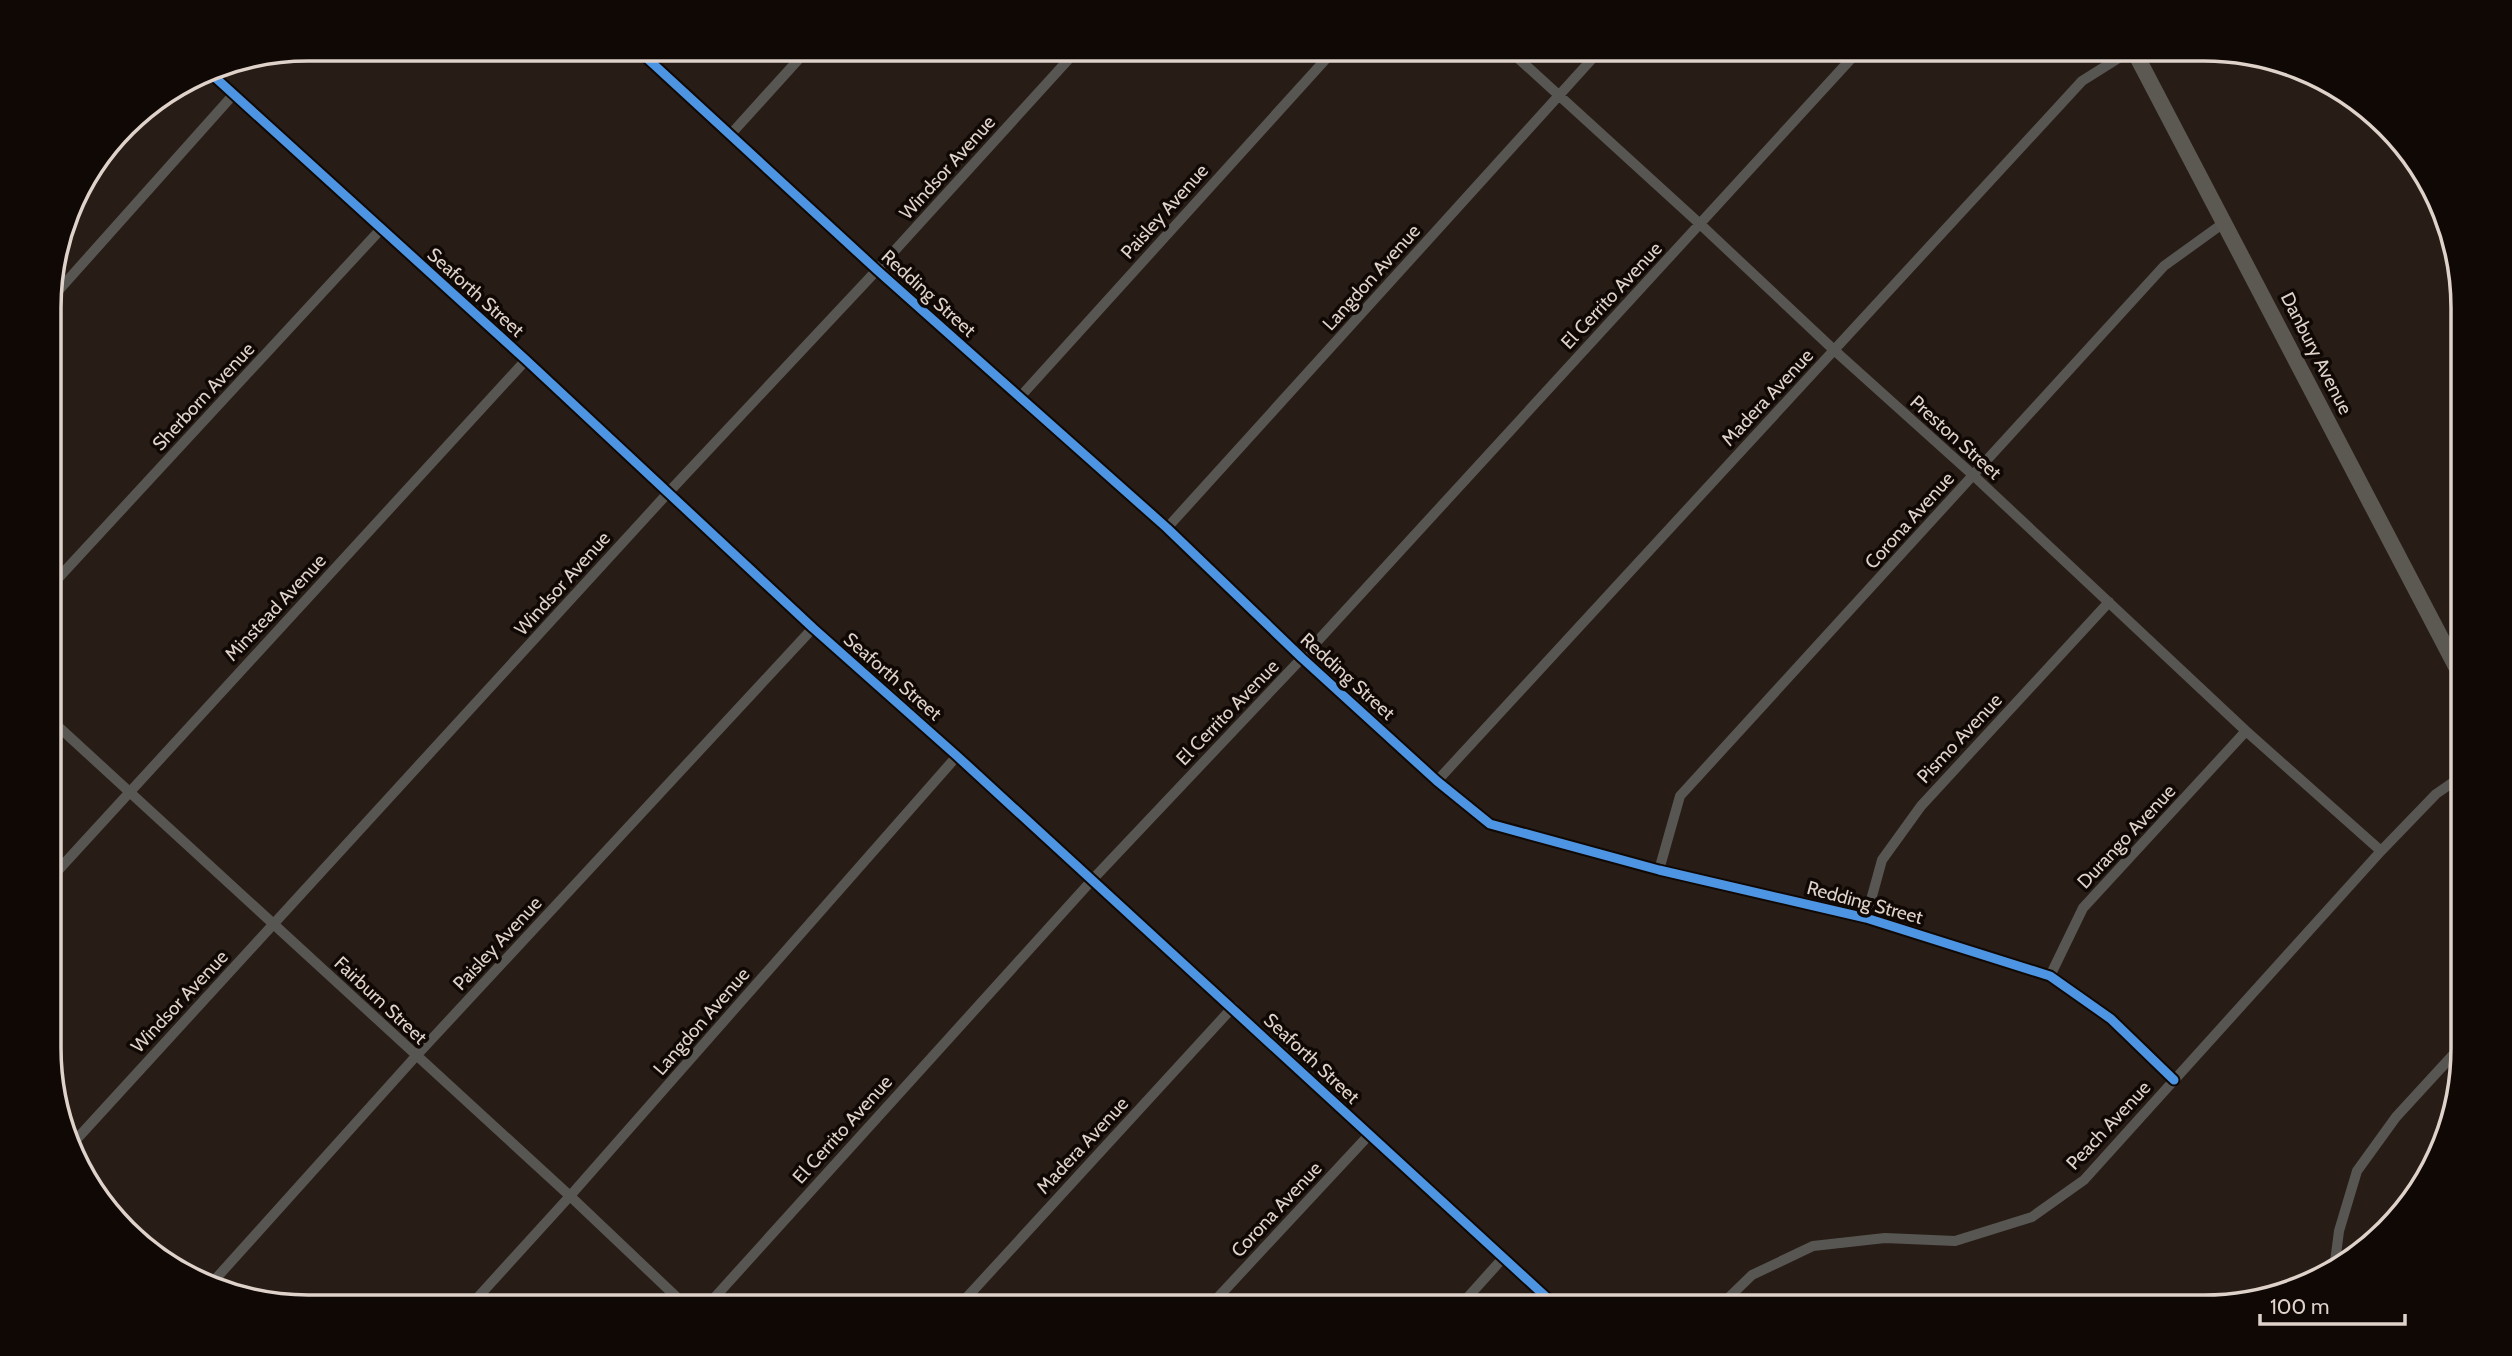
<svg xmlns="http://www.w3.org/2000/svg" width="2512" height="1356" font-family="Cabin,sans-serif">
	<rect width="100%" height="100%" fill="#271d16"/>
	<g fill="none" stroke-linecap="round" stroke-linejoin="round">
		<!-- street -->
		<path stroke="#585652" stroke-width="10" d="M637,49L877,270L1167,528L1302,658L1437,781L1490,824L1659,870L1866,918L2050,976L2111,1019L2174,1080
			M1508,49L1700,224L1834,350L1973,475L2246,731L2381,851
			M207,70L526,360L813,628L957,756L1557,1307
			M731,134L808,49
			M2414,159L2426,181
			M50,300L233,95
			M1020,397L1335,49
			M1167,528L1601,49
			M50,587L381,229
			M50,719L570,1196L687,1307
			M1437,781L2082,81L2133,49
			M1659,870L1680,796L2164,266L2225,222
			M51,878L526,360
			M1866,918L1882,860L1921,806L2109,602
			M2050,976L2083,908L2246,731
			M74,1142L667,494L877,270L1078,49
			M2334,1270L2339,1231L2357,1171L2396,1117L2463,1044
			M211,1284L416,1056L813,628
			M469,1307L570,1196L957,756
			M706,1307L1093,879L1302,658L1860,49
			M958,1307L1233,1007
			M1209,1307L1369,1135
			M1459,1307L1503,1258
			M1719,1307L1752,1275L1813,1246L1885,1238L1955,1241L2032,1217L2084,1180L2381,851L2436,794L2462,776"/>
		<!-- secondary -->
		<path stroke="#5c5852" stroke-width="16" d="M2133,49L2462,678"/>
		<defs>
			<path id="cycleway" d="M637,49L877,270L1167,528L1302,658L1437,781L1490,824L1659,870L1866,918L2050,976L2111,1019L2174,1080
				M207,70L526,360L813,628L957,756L1557,1307"/>
		</defs>
		<!-- cycleway casing -->
		<use href="#cycleway" stroke="#100804" stroke-width="13"/>
		<!-- cycleway -->
		<use href="#cycleway" stroke="#4d94e3" stroke-width="9"/>
	</g>
	<g text-anchor="middle" stroke-width="7" stroke-linejoin="round" paint-order="stroke">
		<!-- street labels -->
		<g font-size="19" fill="#ded2ca" stroke="#100804">
			<text transform="translate(947 167) rotate(-48)" y="7">Windsor Avenue</text>
			<text transform="translate(1164 211) rotate(-48)" y="7">Paisley Avenue</text>
			<text transform="translate(1371 277) rotate(-48)" y="7">Langdon Avenue</text>
			<text transform="translate(476 292) rotate(42)" y="7">Seaforth Street</text>
			<text transform="translate(929 293) rotate(42)" y="7">Redding Street</text>
			<text transform="translate(1611 295) rotate(-47)" y="7">El Cerrito Avenue</text>
			<text transform="translate(2317 353) rotate(63)" y="7">Danbury Avenue</text>
			<text transform="translate(203 396) rotate(-47)" y="7">Sherborn Avenue</text>
			<text transform="translate(1767 397) rotate(-47)" y="7">Madera Avenue</text>
			<text transform="translate(1956 437) rotate(42)" y="7">Preston Street</text>
			<text transform="translate(1909 520) rotate(-48)" y="7">Corona Avenue</text>
			<text transform="translate(562 583) rotate(-48)" y="7">Windsor Avenue</text>
			<text transform="translate(275 607) rotate(-47)" y="7">Minstead Avenue</text>
			<text transform="translate(893 676) rotate(41)" y="7">Seaforth Street</text>
			<text transform="translate(1348 676) rotate(42)" y="7">Redding Street</text>
			<text transform="translate(1227 712) rotate(-46)" y="7">El Cerrito Avenue</text>
			<text transform="translate(1959 738) rotate(-47)" y="7">Pismo Avenue</text>
			<text transform="translate(2126 836) rotate(-47)" y="7">Durango Avenue</text>
			<text transform="translate(1865 902) rotate(15)" y="7">Redding Street</text>
			<text transform="translate(497 943) rotate(-47)" y="7">Paisley Avenue</text>
			<text transform="translate(381 1000) rotate(43)" y="7">Fairburn Street</text>
			<text transform="translate(179 1001) rotate(-47)" y="7">Windsor Avenue</text>
			<text transform="translate(701 1021) rotate(-49)" y="7">Langdon Avenue</text>
			<text transform="translate(1312 1058) rotate(43)" y="7">Seaforth Street</text>
			<text transform="translate(2108 1125) rotate(-47)" y="7">Peach Avenue</text>
			<text transform="translate(842 1129) rotate(-48)" y="7">El Cerrito Avenue</text>
			<text transform="translate(1082 1145) rotate(-47)" y="7">Madera Avenue</text>
			<text transform="translate(1276 1209) rotate(-47)" y="7">Corona Avenue</text>
		</g>
	</g>
	<!-- crop -->
	<path d="M0 0H2512V1356H0ZM308 61H2204A247 247 0 0 1 2451 308V1048A247 247 0 0 1 2204 1295H308A247 247 0 0 1 61 1048V308A247 247 0 0 1 308 61Z" fill="#100804" fill-rule="evenodd"/>
	<path fill="none" stroke="#ded2ca" stroke-width="3.5" d="M308 61H2204A247 247 0 0 1 2451 308V1048A247 247 0 0 1 2204 1295H308A247 247 0 0 1 61 1048V308A247 247 0 0 1 308 61Z"/>
	<!-- scale -->
	<path d="M2260 1314v10h145v-10" fill="none" stroke="#ded2ca" stroke-width="3.5"/>
	<text x="2270" y="1314" font-size="21" fill="#ded2ca" stroke="#100804" stroke-width="5" paint-order="stroke">100 m</text>
</svg>
